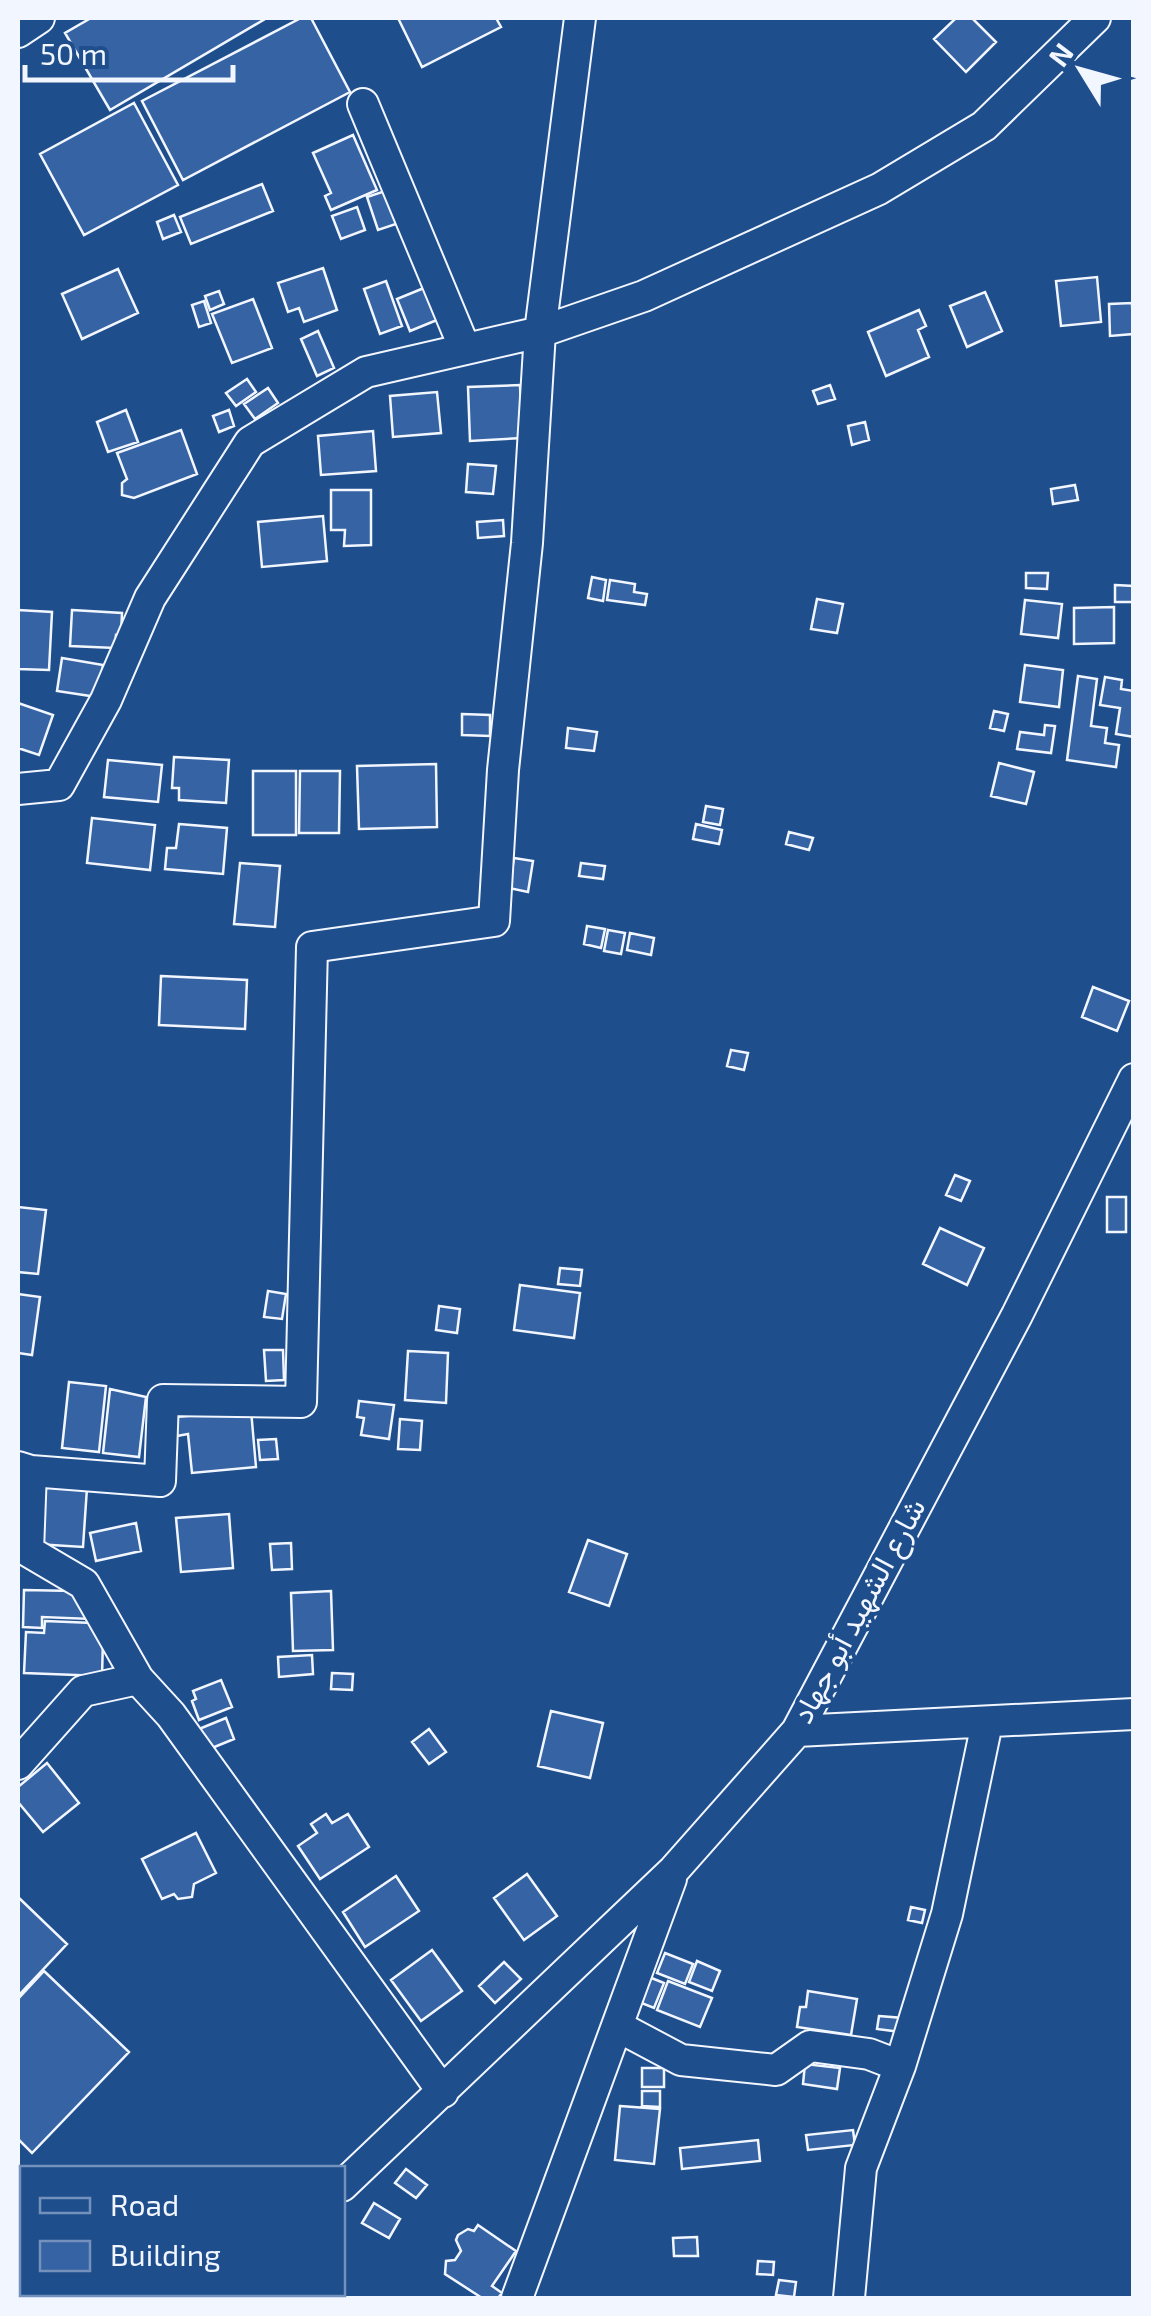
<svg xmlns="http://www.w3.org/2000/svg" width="1151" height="2316" font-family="'Exo 2',Vazirmatn,sans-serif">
	<rect width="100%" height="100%" fill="#1f4e8c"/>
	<!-- building -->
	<path fill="#3563a3" stroke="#f2f6ff" stroke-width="2.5" d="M91,18H264L265,19L110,110L65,33Z
		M301,18H311L350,92L183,180L142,101Z
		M398,18H496L501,27L422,67Z
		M956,18H972L996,42L966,72L934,39Z
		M134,103L178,185L84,235L40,154Z
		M353,135L377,190L331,210L325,196L331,193L313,153Z
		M262,184L273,211L191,244L180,217Z
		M388,190L399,223L378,230L367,197Z
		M357,207L365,230L341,239L332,216Z
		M174,215L181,232L163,239L157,222Z
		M323,268L337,310L304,322L299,308L288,312L278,283Z
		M118,269L138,313L82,339L62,294Z
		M1097,277L1101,322L1061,326L1056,281Z
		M386,281L402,326L380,334L364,289Z
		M424,288L437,320L410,331L397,299Z
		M219,291L224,304L210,310L205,296Z
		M985,292L1002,331L967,347L950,306Z
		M253,299L272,348L232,363L212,314Z
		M204,301L211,323L199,327L192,305Z
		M1132,303L1133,334L1110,336L1109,304Z
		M919,310L926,326L918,330L929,357L886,376L868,332Z
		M318,331L334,368L317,376L301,339Z
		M247,379L256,392L236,406L226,393Z
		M520,385L522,438L470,441L468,387Z
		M830,385L835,399L818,404L813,391Z
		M268,388L278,403L255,419L244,404Z
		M437,392L441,433L393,437L390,396Z
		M126,410L138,442L108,452L97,422Z
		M229,410L234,426L219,432L213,416Z
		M865,422L869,440L852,445L848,426Z
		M181,430L197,474L134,498L122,495V483L127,479L117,453Z
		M373,431L376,471L321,475L318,436Z
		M468,464L496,466L493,494L466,492Z
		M1075,485L1078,500L1053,504L1051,489Z
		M331,490H371V545L344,546L345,530H331Z
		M323,516L327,561L262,567L258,522Z
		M503,520L504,536L478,538L477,522Z
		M1026,573H1048L1047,589L1026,588Z
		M592,577L606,580L603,601L588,598Z
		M610,580L635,584L634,592L647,594L645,605L607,600Z
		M1115,585L1134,586V602H1115Z
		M817,599L843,604L837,633L811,629Z
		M1025,600L1062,604L1058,638L1021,634Z
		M1114,607V643L1074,644V608Z
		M18,610L52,612L49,670L18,669Z
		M72,610L122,613L121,636L116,635L115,648L70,646Z
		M62,658L103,665L97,697L57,691Z
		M1025,665L1063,670L1059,707L1020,702Z
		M1078,676L1097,679L1091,726L1107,728L1105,743L1119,745L1116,767L1067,760Z
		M1105,677L1122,680L1121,689L1134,691V737L1116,734L1120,708L1100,705Z
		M18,703L53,715L39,755L18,748Z
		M994,711L1008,714L1004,731L990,728Z
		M462,714L490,715V736L462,735Z
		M1045,725L1055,726L1051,753L1017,749L1020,732L1044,735Z
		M568,728L597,732L594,751L566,748Z
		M174,757L229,760L226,803L179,800V788H172Z
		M108,760L162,765L158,802L104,797Z
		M999,763L1034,772L1026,804L991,796Z
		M436,764L437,827L359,829L357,766Z
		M253,771H296V835H253Z
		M300,771H340L339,833H299Z
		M706,806L723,809L720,825L703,822Z
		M92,818L155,825L150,870L87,863Z
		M179,824L227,828L223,874L165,869L167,848H176Z
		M696,824L722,830L719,844L693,839Z
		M789,832L813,838L809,850L786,844Z
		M514,858L533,861L528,892L509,888Z
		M240,863L280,866L275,927L234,924Z
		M581,863L605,866L603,879L579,876Z
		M587,926L605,929L601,948L584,944Z
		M608,930L625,933L621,954L604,951Z
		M630,933L654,938L651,955L627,950Z
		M161,976L247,980L245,1029L159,1025Z
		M1093,987L1129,1001L1117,1031L1082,1017Z
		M731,1050L748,1053L744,1070L727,1066Z
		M955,1175L970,1181L961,1201L946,1195Z
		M1107,1197H1126V1232H1107Z
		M18,1207L46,1210L38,1274L18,1272Z
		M940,1228L984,1248L967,1285L923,1264Z
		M560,1268L582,1270L580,1286L558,1284Z
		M520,1285L580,1293L574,1338L514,1330Z
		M268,1291L286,1294L282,1319L264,1317Z
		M18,1294L40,1297L32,1355L18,1353Z
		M439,1306L460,1309L457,1333L436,1330Z
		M264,1350H283L284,1380L266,1381Z
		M408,1351L448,1353L446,1403L405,1400Z
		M69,1382L106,1386L99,1452L62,1448Z
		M110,1389L146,1397L139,1457L103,1453Z
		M359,1401L394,1405L389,1439L361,1435L364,1418L357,1417Z
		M251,1410L256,1467L192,1473L188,1434L177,1436L176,1417Z
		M400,1419L422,1421L420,1450L398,1449Z
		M276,1439L278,1459L260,1460L258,1440Z
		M40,1484L87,1488L83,1547L36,1544Z
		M229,1514L233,1568L181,1572L176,1518Z
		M136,1523L141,1551L96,1561L90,1533Z
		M588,1540L627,1554L609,1606L569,1592Z
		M291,1543L292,1569L272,1570L270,1544Z
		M24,1590L74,1591L91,1619L42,1617V1628L23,1627Z
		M331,1591L333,1650L293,1651L291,1593Z
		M45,1621L93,1623L103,1640L102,1676L24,1673L26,1632L44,1633Z
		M312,1655L313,1674L279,1677L278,1657Z
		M332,1673L353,1674L352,1690L331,1689Z
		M221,1680L232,1707L199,1720L192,1701L196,1699L193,1691Z
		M551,1711L603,1723L590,1778L538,1766Z
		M226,1718L234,1739L207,1750L199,1729Z
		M429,1729L446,1752L429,1764L412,1742Z
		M47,1763L79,1803L43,1832L18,1802V1787Z
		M326,1814L332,1823L348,1814L369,1847L320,1879L298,1846L317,1833L311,1824Z
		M196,1833L216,1873L194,1884L192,1897L178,1899L174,1894L162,1899L142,1859Z
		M527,1874L557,1916L524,1940L494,1898Z
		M396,1876L419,1911L365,1947L343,1912Z
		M18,1897L67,1944L18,1996Z
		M911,1907L925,1910L922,1923L908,1920Z
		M432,1950L462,1991L421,2021L391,1980Z
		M665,1953L693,1964L685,1984L657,1973Z
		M697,1961L720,1971L712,1991L689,1982Z
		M504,1962L521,1979L495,2003L479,1986Z
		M44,1971L129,2052L32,2153L18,2139V1999Z
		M649,1977L664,1983L654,2008L639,2002Z
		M668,1981L712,1998L700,2027L657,2010Z
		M808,1991L857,1999L851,2035L797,2027L800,2007H806Z
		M879,2016L903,2018L901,2032L877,2029Z
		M805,2064L840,2068L837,2089L803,2084Z
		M642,2068H664V2087H642Z
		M642,2091H660V2107L642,2106Z
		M620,2106L660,2109L654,2164L615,2160Z
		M853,2130L855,2145L808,2150L806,2135Z
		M758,2140L760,2161L682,2169L680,2148Z
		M406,2169L427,2185L416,2198L395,2183Z
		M374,2203L400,2219L389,2238L362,2223Z
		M478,2225L516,2251L492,2286L502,2293L498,2298H482L445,2274L446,2261L455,2260L461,2251L456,2240L458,2235L468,2229L474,2231Z
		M697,2237L698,2256H674L673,2238Z
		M758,2261L774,2262L773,2275L757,2274Z
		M779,2280L796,2282L794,2297L776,2295Z"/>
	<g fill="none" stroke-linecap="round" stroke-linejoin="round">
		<defs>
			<path id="minor" d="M18,32L39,18
				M363,104L465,349
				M18,789L59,785L106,700L150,598L250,442L366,372L540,332L644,296L879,189L984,126L1095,18
				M18,1467L31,1471L160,1481L163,1400L301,1402L312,947L494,921L503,770L527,543L540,332L580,18
				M31,1471L28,1551L84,1584L138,1679L171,1715L443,2092
				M797,1731L1134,1714
				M18,1764L83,1691L138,1679
				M617,2026L681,2060L776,2070L810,2046L869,2054L900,2066L861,2168L849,2298
				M900,2066L947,1914L987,1723
				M342,2186L674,1870L797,1731L1017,1315L1134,1079
				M227,2298L232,2294
				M517,2298L671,1879"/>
		</defs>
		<!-- minor casing -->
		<use href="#minor" stroke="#f2f6ff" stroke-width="34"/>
		<!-- minor -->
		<use href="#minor" stroke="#1f4e8c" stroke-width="30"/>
	</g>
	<g text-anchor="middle" stroke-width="8" stroke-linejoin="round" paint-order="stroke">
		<!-- street labels -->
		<g font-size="30" fill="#f2f6ff" stroke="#1f4e8c">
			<text transform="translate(859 1611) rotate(-62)" y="10">شارع الشهيد أبو جهاد</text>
		</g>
	</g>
	<!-- border -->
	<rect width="1151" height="2316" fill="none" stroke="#f2f6ff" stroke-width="40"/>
	<!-- legend -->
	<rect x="20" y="2166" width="325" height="130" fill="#1f4e8c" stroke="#7391ba" stroke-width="2.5"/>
	<rect x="40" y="2198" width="50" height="15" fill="#1f4e8c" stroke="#7391ba" stroke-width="2.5"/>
	<text x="110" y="2216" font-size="30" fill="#f2f6ff">Road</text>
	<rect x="40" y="2241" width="50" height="30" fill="#3563a3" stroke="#7391ba" stroke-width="2.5"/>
	<text x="110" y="2266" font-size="30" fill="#f2f6ff">Building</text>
	<!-- north arrow -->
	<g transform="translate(1081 70) rotate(307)" stroke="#1f4e8c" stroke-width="8" paint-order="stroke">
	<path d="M0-8L18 38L0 25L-18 38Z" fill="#f2f6ff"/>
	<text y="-15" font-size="28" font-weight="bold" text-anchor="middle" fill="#f2f6ff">N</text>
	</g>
	<!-- scale -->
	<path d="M25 65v15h208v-15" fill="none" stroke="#f2f6ff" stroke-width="5"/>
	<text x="40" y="65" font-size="30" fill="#f2f6ff" stroke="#1f4e8c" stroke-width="8" paint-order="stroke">50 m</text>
</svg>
